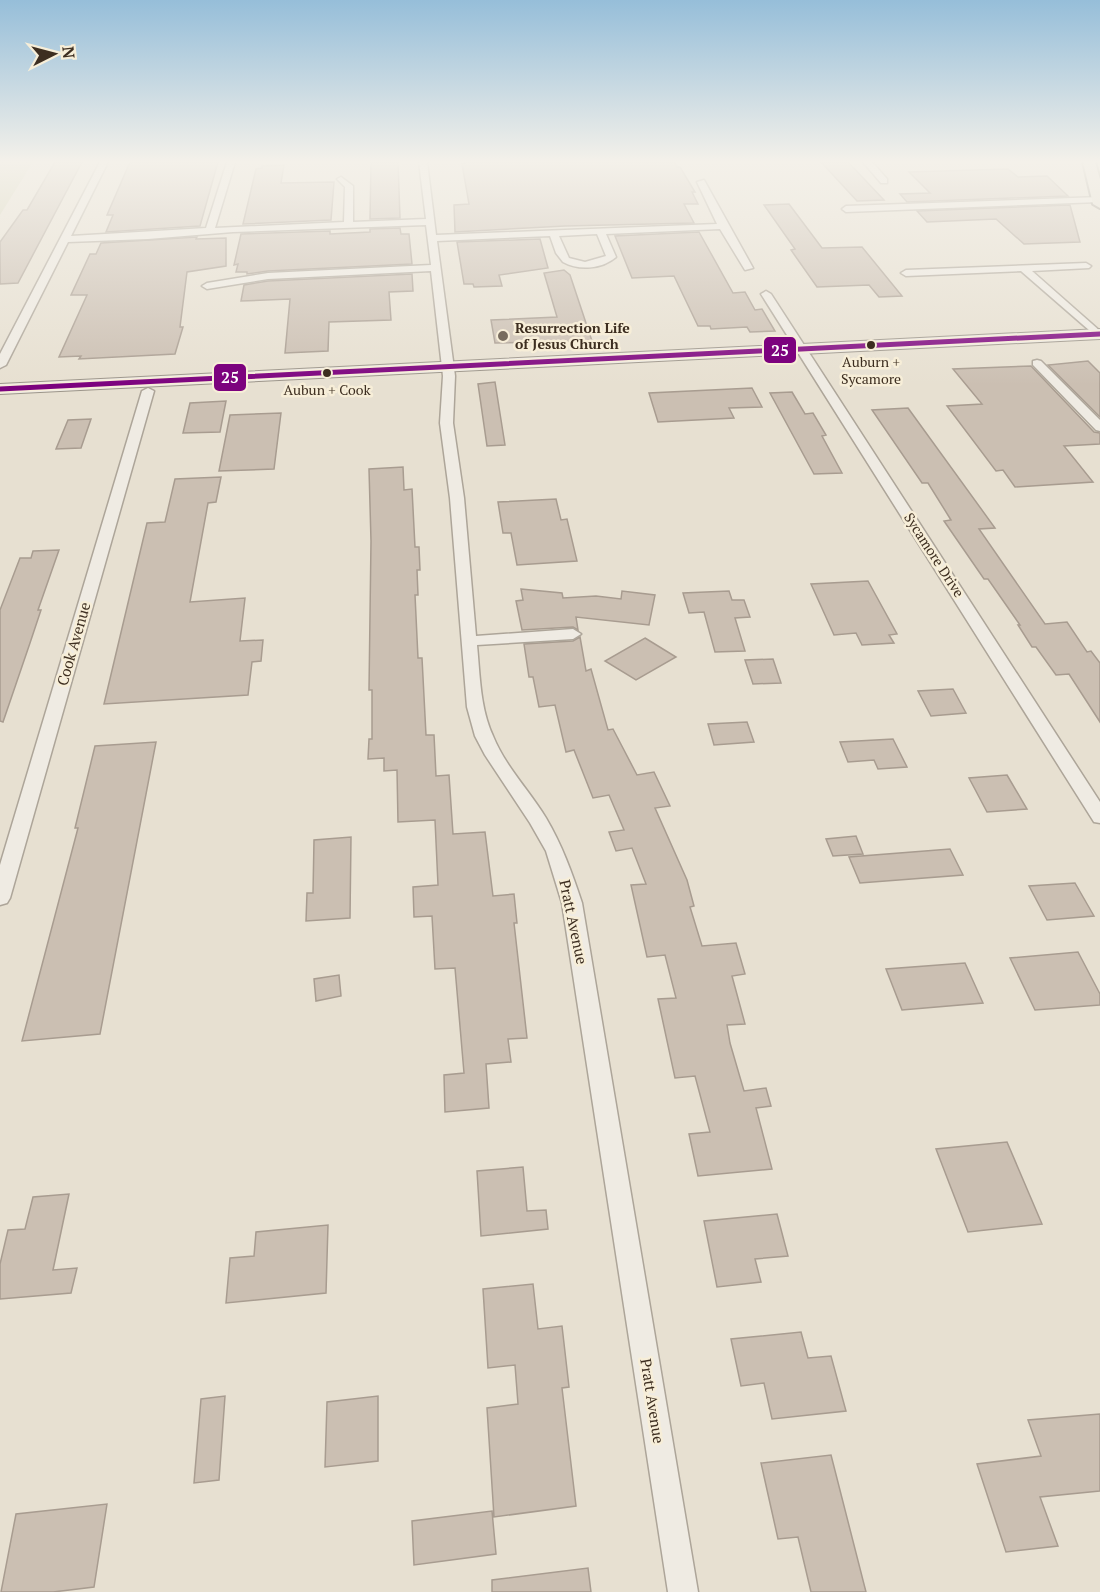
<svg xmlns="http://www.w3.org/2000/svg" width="1100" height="1592" font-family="'PT Serif',serif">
	<rect width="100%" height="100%" fill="#e7e0d1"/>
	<!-- cemetery -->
	<path fill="#d1d1b3" d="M0,162H33L0,215Z"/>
	<!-- building -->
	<path fill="#cbbfb2" stroke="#a89c90" stroke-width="1.5" d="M55,162H82L18,283L0,284V242L23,210H27Z
		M130,162H218L200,226L106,232L113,215H107Z
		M371,162H398L400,218L370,219Z
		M468,162H674L677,167H680L695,192H692L698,204H684L694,223L565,226L455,232L454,205L469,204L462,164Z
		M821,162H848L884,200L857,201Z
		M284,165L281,183L334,182L331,220L243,224L256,169L262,168V166Z
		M1008,169L1018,177L1047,176L1068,196L907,202L900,194L930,193L909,172Z
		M789,204L822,248L862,247L902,296L879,297L869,285L817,287L791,250L795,249L764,205Z
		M1070,205L1080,242L1024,244L996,219L927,222L917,211Z
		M400,228L401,234H409L412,264L268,271L247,274V272H236L238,264L234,265L241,234L330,231V234L370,232V229Z
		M699,232L733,293L745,292L755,310L762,309L775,331L750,332L747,327L711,329L710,326H698L674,276L632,278L615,236Z
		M197,237L196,239L226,238V266L187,272L180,327H183L175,354L79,359L81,356L59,357L87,295H71L90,254H96L101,243Z
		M540,239L548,268L499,275L502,286L474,287L473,284H464L457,242Z
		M564,270L570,275L592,341L495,343L491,320L557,317L544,273Z
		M412,274L413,291L389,292L391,320L329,322L328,351L285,353L290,299L241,301L244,285L268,281Z
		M1088,361L1100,373V417L1048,365Z
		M1031,366L1094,432L1100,433V444L1064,446L1093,482L1015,487L1003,470L996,471L947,406L982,404L953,369Z
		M495,382L505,445L487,446L478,384Z
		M752,388L762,407L729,408L734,418L658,422L649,393Z
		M792,392L805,414L813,413L826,435L822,436L842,473L814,474L770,393Z
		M226,401L220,432L183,433L190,403Z
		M908,408L995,528L979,529L1045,624L1067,622L1087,652L1091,651L1100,663V722L1069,674L1056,675L1036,647H1032L1018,625H1020L988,579H984L944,521L951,520L928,483H922L872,410Z
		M281,413L274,469L219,471L230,415Z
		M91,419L81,448L56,449L68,420Z
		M403,467L404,490L412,489L415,547H419L420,570H417L418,595H415L418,658H422L426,735H434L436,776L449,775L453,834L485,832L493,896L514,894L517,923H514L527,1038L508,1039L511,1062L486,1064L489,1108L445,1112L444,1075L464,1073L455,968L435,969L432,916L414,917L413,887L438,885L435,820L398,822L397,770L384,771V758L368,759L369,739H372V690H369L371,541L369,469Z
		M221,477L216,502L208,503L190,602L245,598L240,641L263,640L261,661L252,662L248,695L104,704L147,523L165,522L175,479Z
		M556,499L561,520L567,519L577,561L517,565L511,533H503L498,502Z
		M59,550L38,610H41L30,643L3,722L0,721V610L20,558H31L33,551Z
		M868,581L897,634L889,635L894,643L862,645L856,633L834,635L811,584Z
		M521,589L562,593L563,598L596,596L621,599L622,591L655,595L649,625L576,617L578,630L573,627L522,630L516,601L523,600Z
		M729,591L732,600H744L750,617L735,618L745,651L715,652L704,612L689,613L683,593Z
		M580,637L586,671L591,669L608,730L613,729L637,775L654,772L670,806L655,808L687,880L694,906L690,907L702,946L736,943L745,974L732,976L745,1024L727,1025L730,1043L744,1091L766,1088L771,1106L756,1108L772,1169L698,1176L689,1134L710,1132L695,1076L675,1078L658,999L676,998L665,955L647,957L631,885L646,884L632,848L616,851L609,832L624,830L609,795L593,798L574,750L566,752L555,705L539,707L533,677H529L524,644L573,641Z
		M645,638L676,657L636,680L605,661Z
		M773,659L781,683L753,684L745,660Z
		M953,689L966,713L931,716L918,691Z
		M747,722L754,742L714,745L708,724Z
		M893,739L907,767L878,769L874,760L848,762L840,742Z
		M156,742L100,1034L22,1041L78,828H75L95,746Z
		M1007,775L1027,809L987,812L969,778Z
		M856,836L863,854L833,856L826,839Z
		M351,837L350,918L306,921L307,893H313L314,840Z
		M950,849L963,875L860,883L849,857Z
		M1075,883L1094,916L1047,920L1029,886Z
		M1078,952L1100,994V1005L1035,1010L1010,958Z
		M965,963L983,1003L902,1010L886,969Z
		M339,975L341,996L316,1001L314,979Z
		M1007,1142L1042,1224L968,1232L936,1149Z
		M523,1167L527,1211L546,1210L548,1229L481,1236L477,1171Z
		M69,1194L53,1270L77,1268L71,1293L0,1299V1264L8,1230L25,1229L33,1197Z
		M777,1214L788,1256L755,1259L761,1282L717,1287L704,1221Z
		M328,1225L326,1293L226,1303L230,1258L254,1256L256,1232Z
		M533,1284L538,1329L562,1326L569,1387L562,1388L576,1506L494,1517L487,1408L518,1404L515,1365L488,1368L483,1289Z
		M801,1332L808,1358L831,1356L846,1411L772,1419L764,1383L741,1386L731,1339Z
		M225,1396L219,1480L194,1483L201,1399Z
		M378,1396V1461L325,1467L327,1402Z
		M1100,1414V1491L1040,1497L1058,1546L1006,1552L977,1464L1041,1456L1028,1420Z
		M831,1455L866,1592H811L798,1537L778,1539L761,1463Z
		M107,1504L94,1587L53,1592H1L16,1514Z
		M492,1511L496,1554L414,1565L412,1521Z
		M588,1568L591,1592H492V1580Z"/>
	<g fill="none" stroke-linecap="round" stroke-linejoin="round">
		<defs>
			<path id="street" d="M100,162H108L71,236L206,228L227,162H235L215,228L344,222L345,187L337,179L341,177L353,186V222L426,219L419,162H427L436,235L717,224L697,182L704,180L753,268L745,270L720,229L606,234L616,257C602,269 579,271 563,262L556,253L550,236L437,241L455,376L453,423L464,498L476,636L573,629L581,634L573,639L477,645C480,676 480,708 493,736C505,766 529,790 546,818C562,845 572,873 582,903L698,1592H668L562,903L546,851L530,823L485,755L475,736L467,707L450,498L440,423L443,376L431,271L268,279L207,289L202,286L207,283L268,273L431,265L426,225L233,232L148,239L68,242L6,365L0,368V354ZM597,234L606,256L585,262L569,258L559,236Z
				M863,162H872L887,179V183H881Z
				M1100,197L1099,202L846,212L842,209L846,206Z
				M1086,263L1091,266L1089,268L1032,271L1100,331V336L1097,337L1021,271L906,276L901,273L906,270Z
				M766,291L771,294L1100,802V823L1094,822L761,294Z
				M1037,360L1041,361L1100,420V431L1096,430L1033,365V361Z
				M148,388L154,391L10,898L7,903L0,905V865L142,391Z"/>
			<path id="secondary" d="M1100,329V339L0,394V384Z"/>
			<path id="primary" d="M1083,162H1095L1100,179V208L1093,204Z"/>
		</defs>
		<!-- street casing -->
		<use href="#street" stroke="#ada599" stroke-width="3"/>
		<!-- secondary casing -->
		<use href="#secondary" stroke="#9c958a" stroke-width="2"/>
		<!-- primary casing -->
		<use href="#primary" stroke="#928b80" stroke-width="4"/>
		<!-- street -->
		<use href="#street" fill="#efebe3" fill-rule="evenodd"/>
		<!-- secondary -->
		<use href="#secondary" fill="#efebe3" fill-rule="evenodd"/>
		<!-- primary -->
		<use href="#primary" fill="#e6e1d4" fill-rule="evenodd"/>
		<defs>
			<path id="bus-1" d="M0,389L1100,334"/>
		</defs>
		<!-- bus-1 casing -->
		<use href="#bus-1" stroke="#f7eed8" stroke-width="8"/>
		<!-- bus-1 -->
		<use href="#bus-1" stroke="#7c027e" stroke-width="5"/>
	</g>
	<!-- sky -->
	<linearGradient id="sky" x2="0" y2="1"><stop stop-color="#96bed9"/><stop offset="0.42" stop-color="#f4f1ea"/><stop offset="1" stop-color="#f4f1ea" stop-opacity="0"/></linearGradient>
	<rect width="1100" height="385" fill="url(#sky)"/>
	<!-- markers -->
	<circle fill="#786c5e" stroke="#f7eed8" stroke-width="2" cx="503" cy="336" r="6"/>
	<g fill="#3d2e20" stroke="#f7eed8" stroke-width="2">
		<circle cx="871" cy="345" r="5"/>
		<circle cx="327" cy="373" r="5"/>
	</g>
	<g text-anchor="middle" stroke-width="5" stroke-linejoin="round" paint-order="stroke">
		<!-- far-poi labels -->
		<g font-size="14" font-weight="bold" fill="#3d2e20" stroke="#f7eed8" text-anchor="start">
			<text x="515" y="333">Resurrection Life<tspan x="515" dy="16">of Jesus Church</tspan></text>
		</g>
		<!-- bus labels -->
		<g font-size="14" fill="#3d2e20" stroke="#f7eed8">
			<text x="871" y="367">Auburn +<tspan x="871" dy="17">Sycamore</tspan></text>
			<text x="327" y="395">Aubun + Cook</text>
		</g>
		<!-- far-street labels -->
		<g font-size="14" fill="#3d2e20" stroke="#f7eed8">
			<text transform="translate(934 555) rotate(57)" y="5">Sycamore Drive</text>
		</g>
		<!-- street labels -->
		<g font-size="15" fill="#3d2e20" stroke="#f7eed8">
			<text transform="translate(74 644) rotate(-74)" y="5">Cook Avenue</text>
			<text transform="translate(573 922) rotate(78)" y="5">Pratt Avenue</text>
			<text transform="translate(652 1401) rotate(81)" y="5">Pratt Avenue</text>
		</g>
	</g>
	<g stroke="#f7eed8" stroke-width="2">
		<rect x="763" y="336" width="34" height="28" rx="6" fill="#7c027e"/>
		<rect x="213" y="363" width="34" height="29" rx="6" fill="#7c027e"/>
	</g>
	<g font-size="16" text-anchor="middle" font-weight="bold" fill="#fff">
		<text x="780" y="356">25</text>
		<text x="230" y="383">25</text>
	</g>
	<!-- north arrow -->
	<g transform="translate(54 54) rotate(84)" stroke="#f7eed8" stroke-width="4.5" paint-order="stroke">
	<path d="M0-4.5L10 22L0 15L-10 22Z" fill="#3d2e20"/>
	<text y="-9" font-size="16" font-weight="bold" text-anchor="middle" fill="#3d2e20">N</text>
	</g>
</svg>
